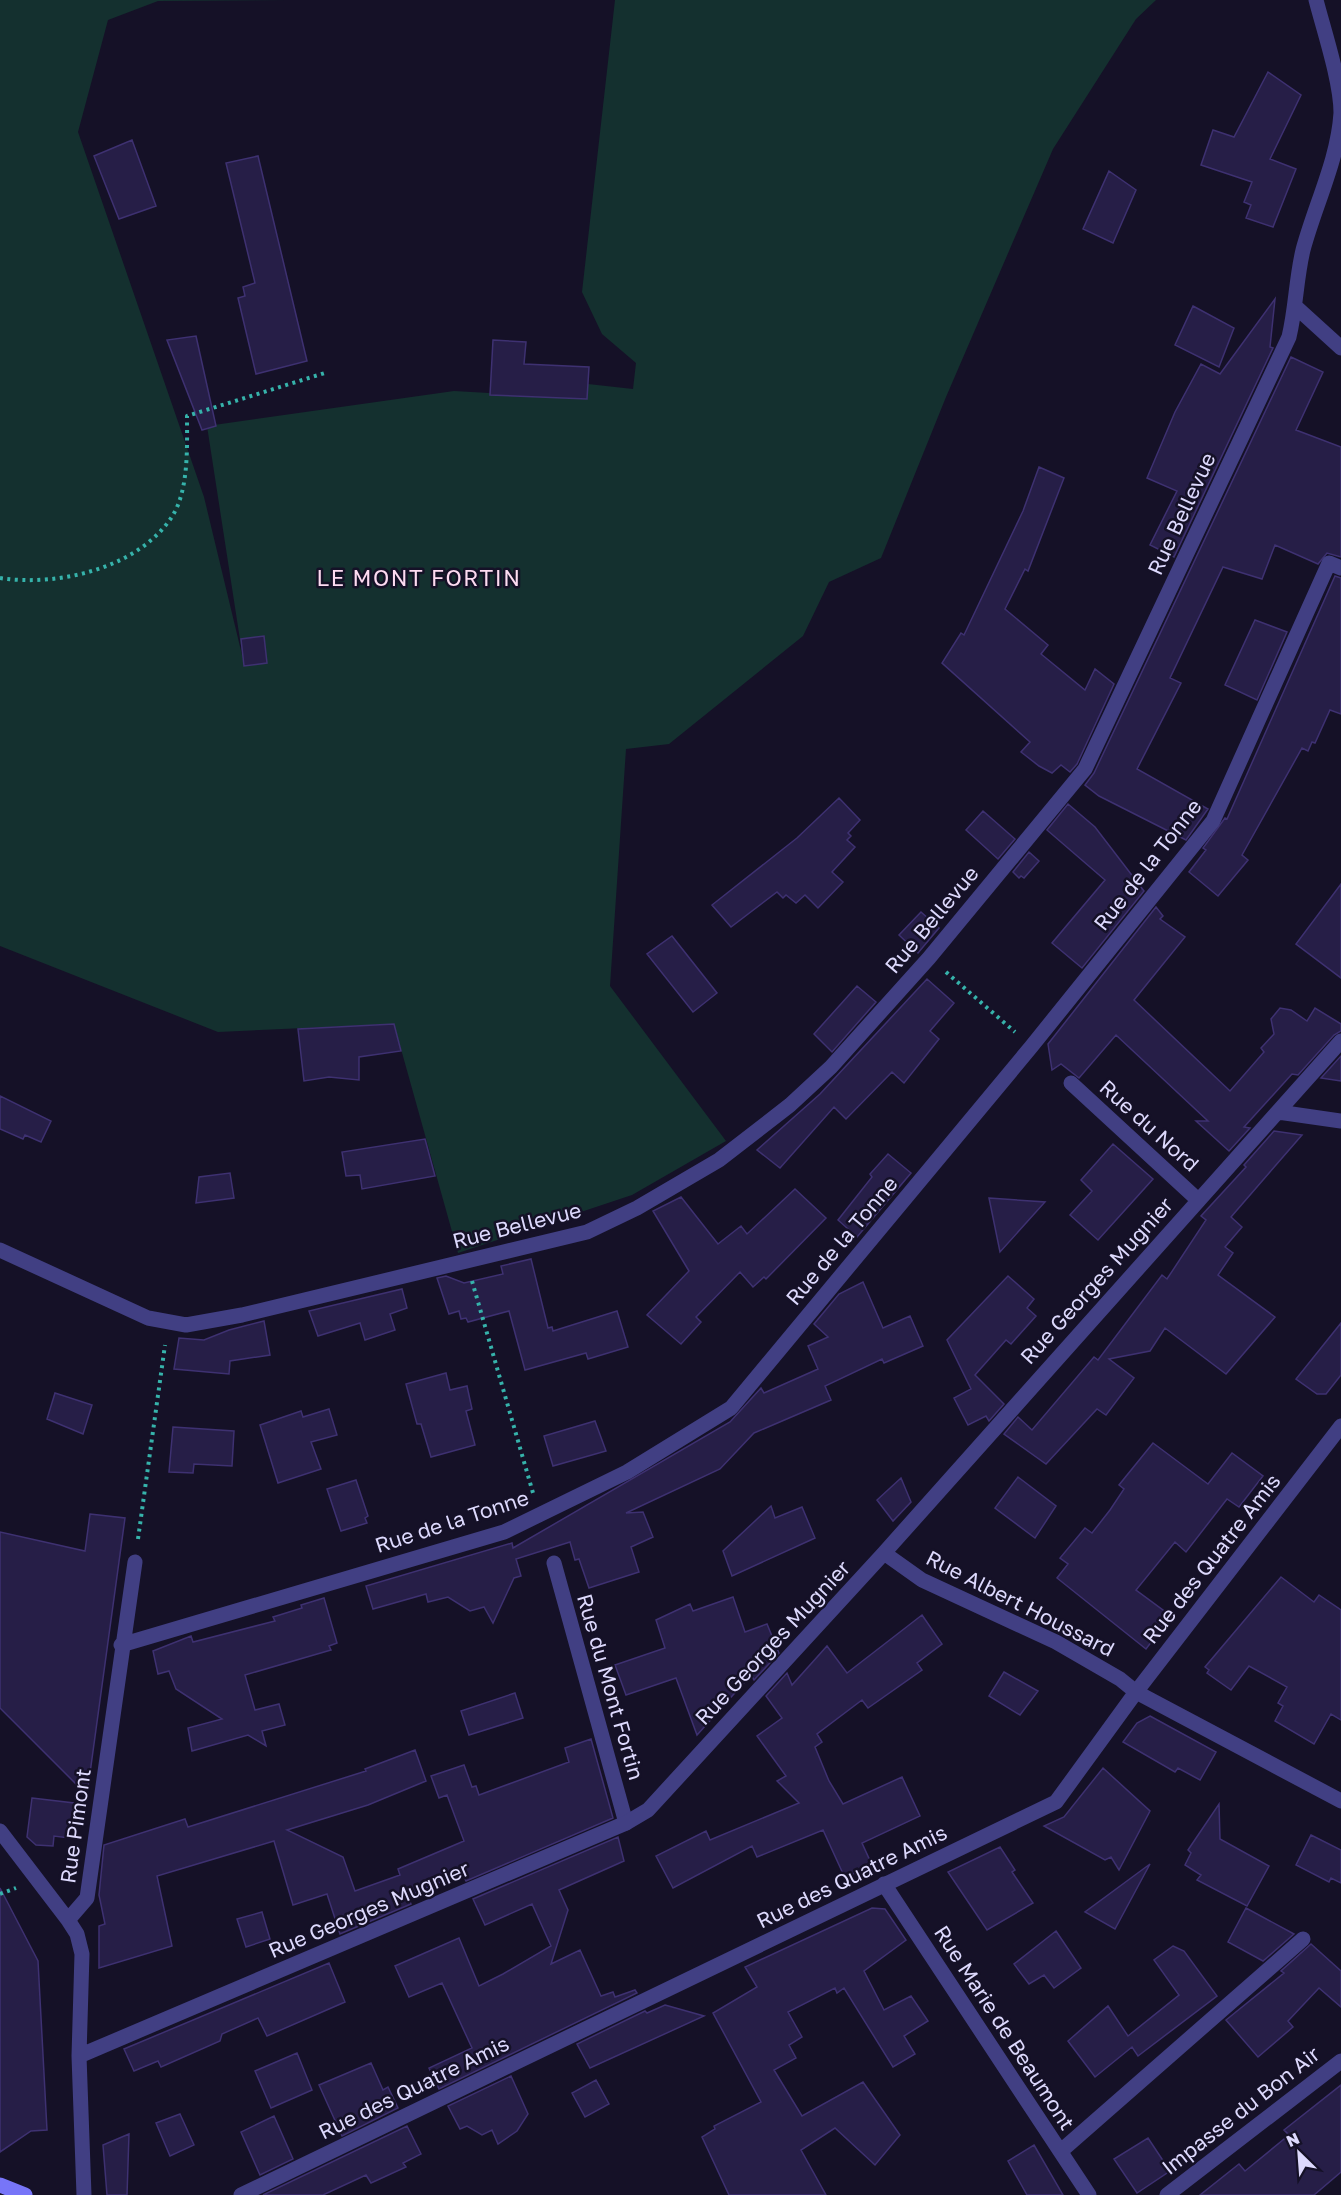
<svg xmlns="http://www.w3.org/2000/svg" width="1341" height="2195" font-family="'Golos Text',sans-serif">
	<rect width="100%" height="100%" fill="#151127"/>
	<!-- green -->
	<path fill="#14302f" d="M0,0H288L158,1L108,20L78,132L204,497L243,659L207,426L454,391L587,399L588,384L633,389L636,363L602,334L582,292L615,0H1156L1136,19L1053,149L946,397L881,558L829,582L803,636L669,744L626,749L610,986L726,1141L632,1195L458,1253L394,1024L218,1032L0,946Z"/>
	<!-- building -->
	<path fill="#261e47" stroke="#3e3171" stroke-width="1.5" d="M1268,72L1301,95L1270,159L1296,169L1273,227L1246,218L1251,205L1244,202L1252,182L1201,165L1213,130L1234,137Z
		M132,140L156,206L119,219L94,156Z
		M258,156L307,361L256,374L238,298L245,296L243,287L255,283L226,163Z
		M1109,171L1136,190L1113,243L1083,229Z
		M1275,299L1270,347L1273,348L1174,557L1150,545L1177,491L1147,478L1175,412L1201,364L1220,374Z
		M1193,306L1234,328L1219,367L1175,345Z
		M196,336L216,426L202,430L167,340Z
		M493,340L526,342L524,364L589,367L587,399L490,395Z
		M1291,357L1323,372L1296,430L1341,447V557L1327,553L1318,564L1275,545L1262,579L1223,567L1170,678L1181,683L1137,769L1208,809L1186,840L1099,796L1085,785L1094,773Z
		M1039,467L1064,478L1028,571L1025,569L1005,609L1048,645L1041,654L1085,690L1095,669L1114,684L1077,764L1070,772L1061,765L1052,773L1039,766L1021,752L1030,742L942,663L961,633L964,635L1023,511Z
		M1335,576L1341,578V714L1330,710L1315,743L1312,742L1308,751L1302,748L1242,855L1248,860L1218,896L1189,872L1206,850L1203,848L1225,818L1227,819Z
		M1255,620L1287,632L1257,700L1225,685Z
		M264,636L267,663L244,666L241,639Z
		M839,798L860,820L848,833L851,836L847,840L855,847L832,872L843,882L818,908L805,895L796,903L786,895L783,898L777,892L731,927L712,905L797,838Z
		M1068,804L1095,827L1144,891L1082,968L1052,943L1105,880L1047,830Z
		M983,811L1015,839L998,859L966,830Z
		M1029,852L1039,861L1024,878L1021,876L1019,878L1013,872Z
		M1341,884V978L1296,944Z
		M1156,907L1163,916L1160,919L1185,937L1134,1000L1230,1091L1264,1052L1261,1048L1274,1034L1271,1019L1280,1008L1291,1010L1307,1021L1315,1008L1341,1024V1031L1334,1035L1298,1075L1292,1074L1244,1127L1250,1128L1229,1151L1196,1121H1208L1116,1035L1079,1078L1061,1064L1052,1070L1048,1044Z
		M921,912L939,928L918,953L899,935Z
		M672,936L717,993L693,1012L647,954Z
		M927,979L954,1003L930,1031L939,1039L904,1083L892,1072L846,1119L834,1107L780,1168L757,1150L820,1094Z
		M857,986L876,1002L832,1052L814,1034Z
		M394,1024L401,1051L359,1057V1080L329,1077L304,1081L298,1029Z
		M1341,1056V1081L1321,1078Z
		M0,1096L51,1121L41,1142L25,1135L23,1139L0,1129Z
		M1274,1131L1302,1135L1231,1217L1242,1227L1225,1247L1233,1253L1218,1275L1275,1317L1226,1374L1165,1328L1150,1351L1109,1359L1134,1378L1106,1415L1097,1409L1046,1464L1004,1434L1018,1417L1032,1430L1094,1357L1098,1360L1162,1275L1167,1279L1206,1220L1201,1216L1246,1167L1244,1165Z
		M425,1139L435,1176L362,1189L360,1175L346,1176L342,1152Z
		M1113,1144L1153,1179L1098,1240L1070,1215L1092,1191L1081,1180Z
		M888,1154L911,1173L857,1237L838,1220L872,1177L870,1174Z
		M230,1173L234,1198L196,1203L199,1177Z
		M795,1189L826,1218L766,1279L764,1277L753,1287L740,1272L696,1317L701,1322L681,1344L647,1315L689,1271L653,1211L681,1197L718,1244L741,1226L747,1234Z
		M989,1198L1045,1202L1000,1252Z
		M531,1259L548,1328L552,1327L553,1331L617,1311L628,1347L588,1359L586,1353L525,1370L509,1311L468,1322L466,1318L461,1319L459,1311L449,1314L437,1278L446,1276L464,1283L503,1274L501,1266Z
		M1008,1276L1034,1299L1027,1308L1036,1316L1011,1344L1006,1340L975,1375L1004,1404L989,1421L986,1416L968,1425L954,1398L971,1389L947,1340Z
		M863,1282L883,1328L910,1316L923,1346L884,1363L882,1359L825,1386L831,1400L754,1433L720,1469L626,1513L643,1512L653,1537L631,1547L639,1572L589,1588L579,1559L575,1560L570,1542L516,1559L521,1576L514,1578L493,1623L484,1607L470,1611L448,1597L428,1602L426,1594L373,1609L366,1586L512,1543L513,1548L730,1422L761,1388L764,1393L818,1369L808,1346L828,1337L814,1324L839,1294Z
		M402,1289L407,1308L390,1314L395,1330L365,1340L360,1323L318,1336L309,1311Z
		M264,1321L270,1355L230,1361L229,1374L174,1369L179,1338L204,1340L229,1330Z
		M1341,1323V1375L1326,1394H1317L1296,1379Z
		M446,1373L450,1390L467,1386L472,1409L466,1411L475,1445L431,1457L421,1424H417L406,1384Z
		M55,1393L92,1405L83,1434L47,1419Z
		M329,1409L337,1435L311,1442L321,1469L278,1483L260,1425L301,1411L303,1417Z
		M595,1421L606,1451L553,1466L544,1436Z
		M173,1427L234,1431L232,1466L194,1464L193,1473L169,1472Z
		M1153,1443L1208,1484L1232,1453L1263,1476L1239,1507L1227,1499L1186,1552L1175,1542L1136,1590L1171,1616L1146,1649L1057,1578L1068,1564L1060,1558L1085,1528L1092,1533L1110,1510L1124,1489L1119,1485Z
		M1018,1477L1056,1506L1035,1538L995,1508Z
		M901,1478L911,1502L893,1521L877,1500Z
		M356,1480L368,1516L365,1518L367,1523L341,1531L327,1489Z
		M771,1506L775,1518L802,1507L815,1538L732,1576L723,1551Z
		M90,1514L125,1518L87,1795L0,1708V1532L85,1551Z
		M1281,1577L1314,1602L1319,1595L1341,1610V1720L1331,1714L1314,1744L1275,1721L1283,1706L1278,1703L1287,1687L1249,1666L1231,1690L1207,1673L1209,1670L1205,1667Z
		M733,1597L745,1632L767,1624L779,1653L754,1680L751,1675L697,1735L676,1678L626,1695L615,1665L665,1648L656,1620L690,1604L693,1611Z
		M324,1598L337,1643L329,1646L331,1650L245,1675L255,1710L279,1704L285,1725L262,1731L266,1746L248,1735L192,1751L188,1728L222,1719L176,1689L169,1671L158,1674L153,1651L191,1636L193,1642L275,1621L273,1617L302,1608L301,1605Z
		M922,1615L942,1644L917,1663L922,1670L868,1708L862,1700L817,1734L822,1742L815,1747L829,1781L843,1804L902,1777L920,1816L862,1843L872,1865L845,1878L823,1830L757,1857L752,1846L673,1888L656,1856L706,1831L710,1840L799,1803L777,1781L786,1776L757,1736L782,1718L766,1696L787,1673L792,1685L827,1646L847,1673Z
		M1004,1672L1038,1691L1020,1715L989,1696Z
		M515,1693L523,1718L469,1735L461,1711Z
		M1150,1716L1216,1752L1200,1780L1178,1768L1175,1772L1123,1742L1137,1723Z
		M591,1739L613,1818L466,1881L462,1873L408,1896L411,1904L340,1934L327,1894L293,1905L274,1841L157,1876L172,1946L99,1968V1926L105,1924L99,1895L104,1845L185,1819L188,1827L366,1771L365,1769L415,1750L426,1781L368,1805L287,1830L343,1857L355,1891L400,1875L398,1869L464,1841L447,1795L439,1798L431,1776L464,1765L472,1787L476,1786L479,1795L569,1762L565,1748Z
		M1103,1768L1150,1811L1119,1870L1111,1857L1105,1860L1044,1826L1064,1817Z
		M32,1798L74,1803L69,1838L54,1836L53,1846L36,1845L27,1837Z
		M1219,1804L1220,1839L1269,1866L1247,1906L1197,1880L1201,1875L1185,1865L1191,1853L1188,1850Z
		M1311,1835L1341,1850V1883L1331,1878L1329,1882L1296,1865Z
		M618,1837L624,1861L559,1890L568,1910L551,1964L580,1950L601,1996L613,1992L615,1997L635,1990L637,1993L439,2089L429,2068L472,2048L442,1983L409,1997L395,1966L459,1938L479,1986L503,1974L551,1946L532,1904L485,1925L473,1899Z
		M1000,1847L1015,1870L1012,1872L1033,1903L987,1930L948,1872Z
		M1150,1864L1115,1929L1085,1912Z
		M0,1888L38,1961L47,2130L31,2131L0,2152Z
		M872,1908L885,1909L906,1940L864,1971L884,2010L911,1996L928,2021L904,2036L915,2054L893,2067L844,1988L837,1993L835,1988L788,2012L802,2037L789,2045L796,2058L774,2070L802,2116L863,2082L900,2135L875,2165L835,2128L801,2150L826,2195H729L702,2137L715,2129L714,2126L761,2102L713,2013L757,1987L745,1967Z
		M1246,1908L1294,1934L1263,1961L1228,1942Z
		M262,1912L270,1939L246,1947L237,1919Z
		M1056,1931L1081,1968L1054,1988L1044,1975L1029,1984L1014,1964Z
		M1311,1944L1341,1971V2007L1319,1988L1288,2021L1293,2027L1258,2057L1226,2020L1284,1973L1281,1971Z
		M1173,1946L1184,1951L1217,1996L1138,2056L1132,2047L1095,2077L1068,2041L1108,2006L1128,2036L1179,1995L1154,1960Z
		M329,1963L345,2002L267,2036L258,2018L222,2034L220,2041L161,2067L158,2061L134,2071L124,2049Z
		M665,2005L704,2016L590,2068L577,2044L645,2011L647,2013Z
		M297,2053L312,2090L271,2108L255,2071Z
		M371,2063L383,2090L388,2087L398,2108L342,2136L319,2085Z
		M511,2076L528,2114L517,2131L498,2144L492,2130L482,2135L467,2126L460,2129L448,2106Z
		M596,2080L609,2104L585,2117L572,2093Z
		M1341,2085V2172L1314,2195H1200L1239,2164L1245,2171L1289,2135L1284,2130Z
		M180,2114L194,2145L170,2156L156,2123Z
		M274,2116L293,2159L260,2175L241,2132Z
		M407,2126L421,2154L403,2163L406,2167L371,2183L366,2175L323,2195H263Z
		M129,2134L127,2195H107L103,2145Z
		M1148,2138L1170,2171L1137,2193L1114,2159Z
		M1034,2145L1063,2195H1027L1008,2161Z"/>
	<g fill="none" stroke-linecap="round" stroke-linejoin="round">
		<!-- path -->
		<path stroke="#36b3ab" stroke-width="4" stroke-dasharray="3 4.5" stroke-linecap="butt" d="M0,578C58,587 140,568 173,515C189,488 187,446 187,416L328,372
			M946,972L1015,1032
			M472,1281L533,1493
			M138,1539L165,1345
			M0,1894L16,1888"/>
		<!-- lane -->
		<path stroke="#413f83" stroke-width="15" d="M554,1563L626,1823"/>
		<!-- street -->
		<path stroke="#413f83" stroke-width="15" d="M1296,307L1341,348
			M1071,1083L1198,1200
			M1278,1112L1341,1121
			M0,1250L148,1318L186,1325L242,1315L587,1232L637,1208L719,1160L790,1105L831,1067L929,958L1085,769L1289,337C1296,308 1296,279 1303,250C1315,205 1338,160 1341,113C1341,82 1324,31 1316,0
			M884,1553L922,1580L1056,1642L1120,1679L1136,1692L1341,1801
			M121,1645L504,1532L627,1472L731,1408L1031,1047L1213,821L1329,563L1341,568
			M0,1831L68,1920L77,1934L82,1954L79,2056L84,2195
			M884,1884L1089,2195
			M68,1920L87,1898L135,1562
			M79,2056L626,1823L648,1810L884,1553L1341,1041
			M1061,2151L1303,1939
			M241,2195L1056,1802L1136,1692L1341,1426
			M1167,2195L1341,2061"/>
		<!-- secondary -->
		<path stroke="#7775f8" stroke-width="15" d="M0,2185L25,2195"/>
	</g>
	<g text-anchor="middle" stroke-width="5" stroke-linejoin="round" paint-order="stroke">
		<!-- street labels -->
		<g font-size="21" fill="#ddd9fd" stroke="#151127">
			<text transform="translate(1182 514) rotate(-65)" y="7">Rue Bellevue</text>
			<text transform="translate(1148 865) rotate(-52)" y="7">Rue de la Tonne</text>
			<text transform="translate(932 920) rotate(-50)" y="7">Rue Bellevue</text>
			<text transform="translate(1149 1126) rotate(42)" y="7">Rue du Nord</text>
			<text transform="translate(517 1226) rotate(-14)" y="7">Rue Bellevue</text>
			<text transform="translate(842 1241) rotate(-50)" y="7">Rue de la Tonne</text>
			<text transform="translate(1097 1281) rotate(-48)" y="7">Rue Georges Mugnier</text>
			<text transform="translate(452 1522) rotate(-18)" y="7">Rue de la Tonne</text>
			<text transform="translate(1212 1559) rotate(-52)" y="7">Rue des Quatre Amis</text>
			<text transform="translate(1020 1604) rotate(27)" y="7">Rue Albert Houssard</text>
			<text transform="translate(773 1643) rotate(-47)" y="7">Rue Georges Mugnier</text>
			<text transform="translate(610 1687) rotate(74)" y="7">Rue du Mont Fortin</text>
			<text transform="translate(76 1826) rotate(-82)" y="7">Rue Pimont</text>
			<text transform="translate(852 1877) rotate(-26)" y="7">Rue des Quatre Amis</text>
			<text transform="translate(369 1910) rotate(-23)" y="7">Rue Georges Mugnier</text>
			<text transform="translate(1004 2028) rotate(57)" y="7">Rue Marie de Beaumont</text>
			<text transform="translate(414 2088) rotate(-26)" y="7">Rue des Quatre Amis</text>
			<text transform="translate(1241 2111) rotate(-38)" y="7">Impasse du Bon Air</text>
		</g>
		<!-- neighbourhood labels -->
		<g font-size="22" letter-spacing="1.5" fill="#fddbf1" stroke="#151127">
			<text x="419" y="586">LE MONT FORTIN</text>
		</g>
	</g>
	<!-- north arrow -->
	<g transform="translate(1299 2153) rotate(335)" stroke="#151127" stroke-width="4.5" paint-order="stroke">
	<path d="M0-4.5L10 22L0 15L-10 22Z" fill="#ddd9fd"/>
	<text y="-9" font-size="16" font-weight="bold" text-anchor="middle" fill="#ddd9fd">N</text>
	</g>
</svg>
